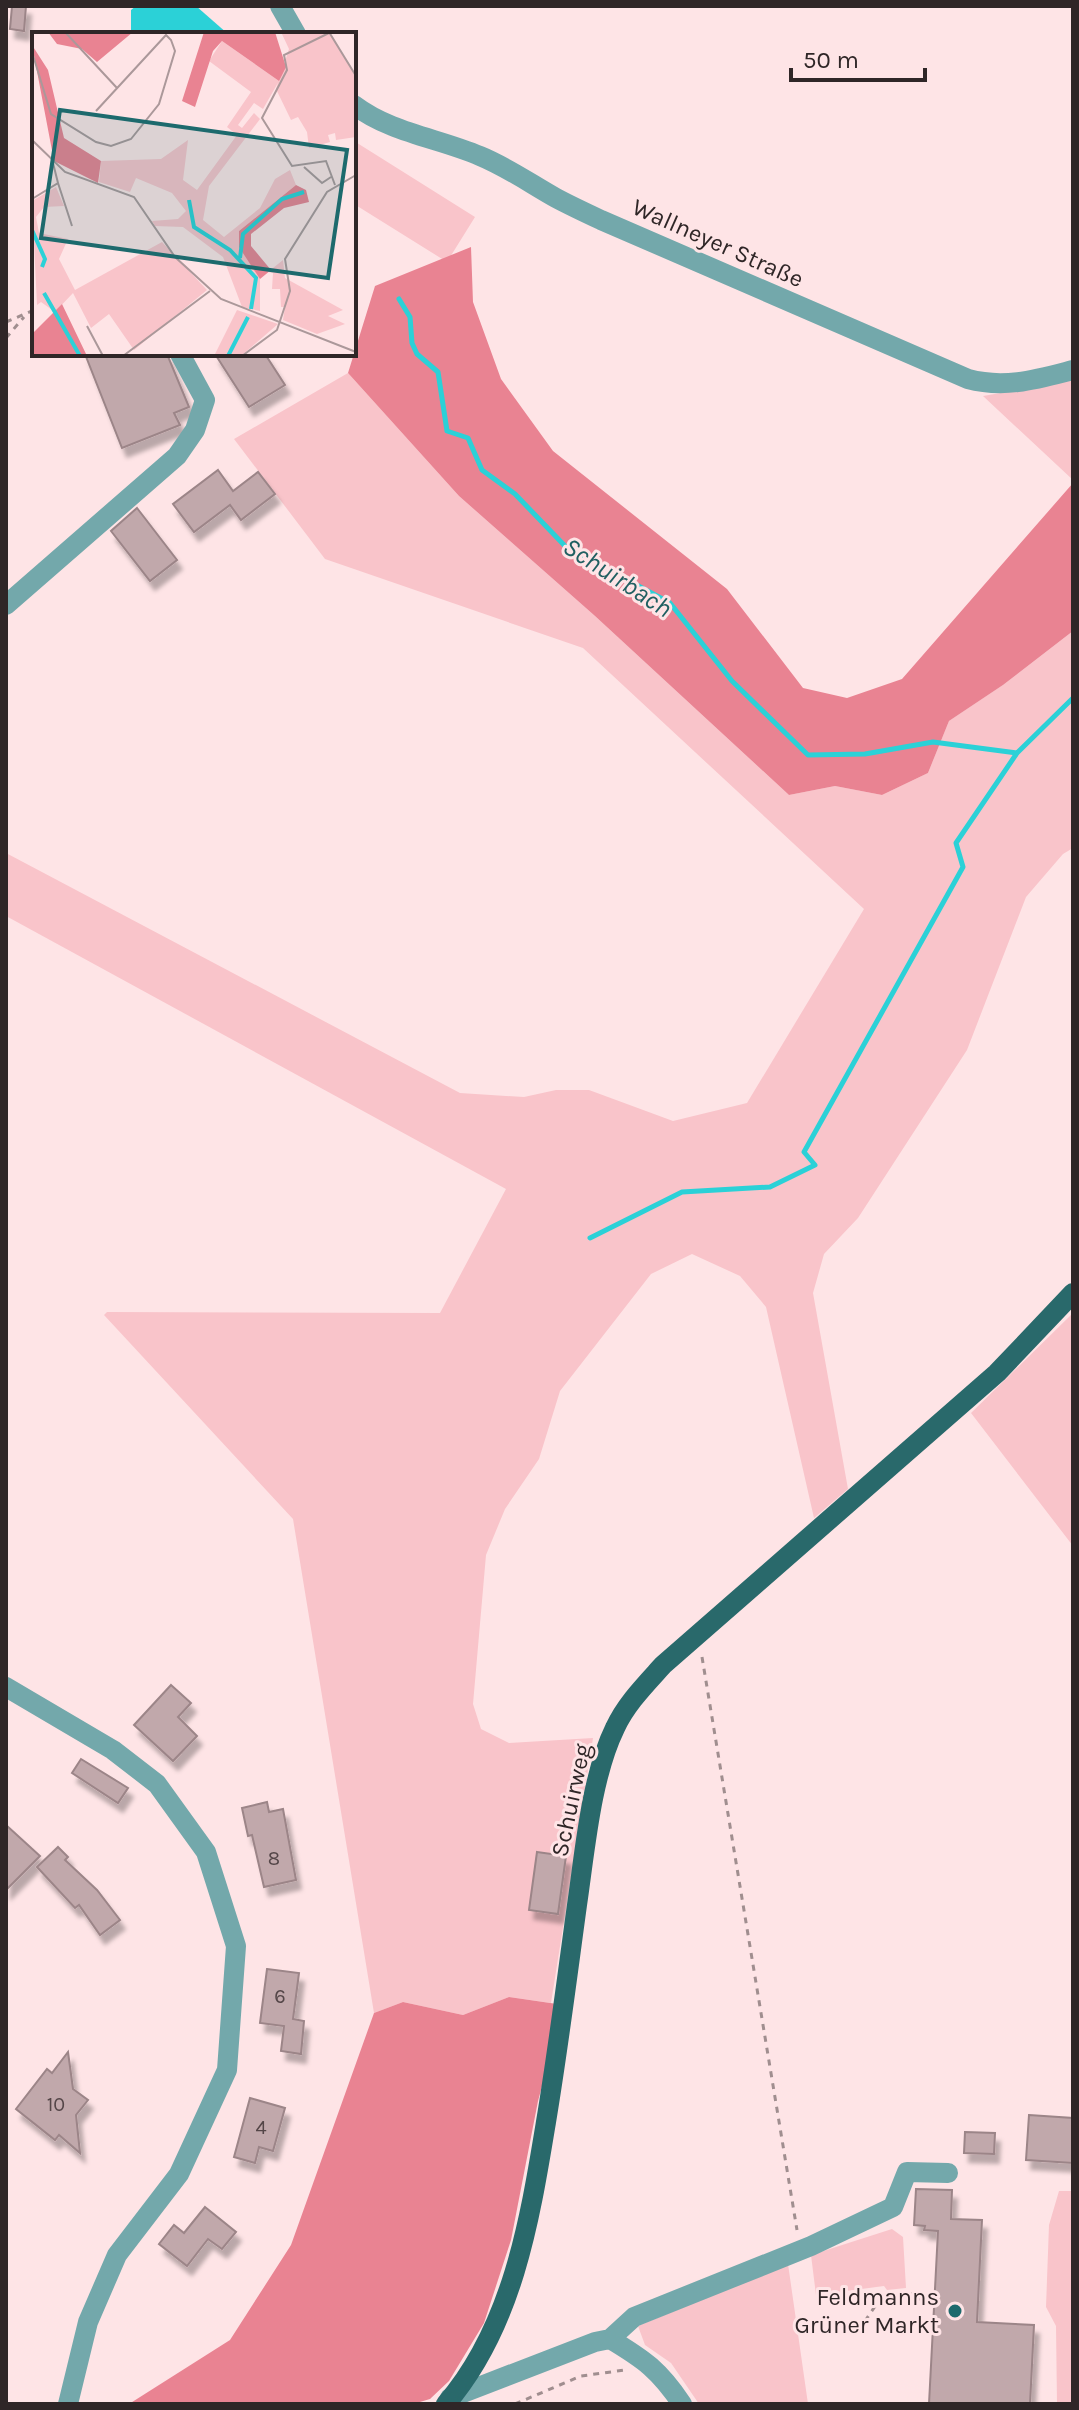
<svg xmlns="http://www.w3.org/2000/svg" width="1079" height="2410" font-family="Karla,sans-serif">
	<defs>
		<filter id="shadow"><feDropShadow dx="5" dy="9" stdDeviation="2" flood-color="#0004"/></filter>
	</defs>
	<rect width="100%" height="100%" fill="#fee4e6"/>
	<!-- green -->
	<path fill="#f9c4ca" d="M354,141L475,217L447,262L354,204Z
		M348,373L459,496L595,616L789,795L835,786L882,795L928,773L949,721L1003,685L1073,631V848L1063,854L1026,897L967,1050L858,1218L824,1254L813,1293L848,1489L814,1518L766,1307L740,1276L692,1254L651,1274L560,1391L539,1459L505,1509L486,1555L473,1704L481,1729L509,1743L593,1738L551,2003L509,1997L463,2015L403,2002L374,2013L293,1519L104,1315L107,1312L440,1313L506,1189L6,916V853L460,1093L524,1097L556,1090H589L673,1121L747,1103L864,909L583,648L325,559L234,439Z
		M1073,376V480L983,396L1048,385Z
		M1073,1313V1546L971,1413Z
		M1059,2191H1073V2404H1057L1056,2326L1046,2307L1049,2225Z
		M892,2229L903,2237L906,2288L887,2290L884,2286L816,2295L811,2255Z
		M788,2264L808,2404H699L671,2363L645,2345L638,2326Z"/>
	<!-- forest -->
	<path fill="#e98392" d="M471,247L473,302L501,379L553,451L727,589L803,688L847,698L902,679L1073,483V631L1003,685L949,721L928,773L882,795L835,786L789,795L595,616L459,496L348,373L375,286Z
		M509,1997L564,2005L538,2101L511,2240L484,2323L449,2381L430,2399L413,2404H129L230,2340L291,2245L374,2013L403,2002L463,2015Z"/>
	<!-- water -->
	<path fill="#2bd1d7" d="M136,6H196L228,34H131V10Z"/>
	<g fill="none" stroke-linecap="round" stroke-linejoin="round">
		<!-- stream -->
		<path stroke="#2bd1d7" stroke-width="5" d="M399,299L410,317L412,343L417,354L438,372L447,431L468,438L482,470L515,494L566,547L670,603L732,681L808,755L865,754L933,742L1017,753
			M590,1238L682,1192L770,1187L815,1165L804,1152L963,867L956,843L1017,753L1073,698"/>
	</g>
	<!-- building -->
	<path fill="#c1a8ab" stroke="#9c8588" stroke-width="2" filter="url(#shadow)" d="M12,6H26L24,31L10,29Z
		M85,354H167L189,407L174,413L180,425L122,448Z
		M215,354H265L285,385L249,407Z
		M218,470L233,491L258,472L275,494L241,520L230,505L194,532L173,504Z
		M137,508L177,560L150,581L111,531Z
		M171,1685L191,1703L178,1717L197,1736L173,1761L134,1725Z
		M81,1759L128,1788L118,1803L72,1773Z
		M267,1802L269,1812L283,1809L296,1880L264,1887L252,1835L248,1836L242,1808Z
		M6,1825L40,1856L6,1890Z
		M58,1847L68,1857L65,1860L97,1890L120,1920L100,1935L79,1905L75,1908L37,1867Z
		M537,1852L566,1856L558,1914L529,1910Z
		M267,1969L299,1973L293,2019L304,2021L301,2054L281,2051L284,2026L260,2023Z
		M68,2052L73,2089L88,2100L76,2115L80,2153L59,2135L55,2140L16,2109L47,2069L52,2073Z
		M250,2098L285,2108L273,2151L259,2147L255,2163L234,2157Z
		M1029,2115L1073,2118V2163L1026,2160Z
		M965,2132L995,2133L994,2154L964,2153Z
		M916,2189L952,2190L951,2219L982,2220L977,2322L1034,2325L1030,2404H929L938,2231L924,2230L925,2226L914,2225Z
		M205,2207L236,2232L222,2249L208,2239L187,2266L159,2244L174,2225L184,2233Z"/>
	<g fill="none" stroke-linecap="round" stroke-linejoin="round">
		<!-- path -->
		<path stroke="#a08e8f" stroke-width="3" stroke-dasharray="6 6" stroke-linecap="butt" d="M6,322L34,310
			M6,338L24,317
			M702,1657L797,2230
			M919,2299L934,2300
			M865,2321L884,2293L920,2294
			M515,2404L581,2376L625,2370"/>
		<!-- minor -->
		<path stroke="#73a8ab" stroke-width="20" d="M280,6L296,34
			M354,105C391,133 438,138 480,156C507,167 531,184 556,198C571,206 586,213 601,220L968,379C1005,389 1038,379 1073,370
			M6,605L177,456L195,430L205,400L180,354
			M6,1687L113,1750L157,1784L206,1852L236,1946L227,2070L179,2174L117,2255L88,2322L68,2404
			M610,2339L634,2317L811,2246L893,2207L907,2172L948,2173
			M450,2398L595,2342L610,2339C645,2360 659,2370 682,2404"/>
		<!-- major -->
		<path stroke="#29696b" stroke-width="20" d="M446,2404C513,2326 530,2219 546,2122C558,2050 567,1978 577,1905C585,1851 591,1777 615,1728C626,1704 645,1685 663,1665L997,1373L1073,1293"/>
	</g>
	<!-- markers -->
	<circle fill="#1d6a6d" stroke="#fee4e6" stroke-width="3" cx="955" cy="2311" r="8"/>
	<g text-anchor="middle" stroke-width="6" stroke-linejoin="round" paint-order="stroke">
		<!-- number labels -->
		<g font-size="20" fill="#544648">
			<text x="274" y="1865">8</text>
			<text x="280" y="2003">6</text>
			<text x="56" y="2111">10</text>
			<text x="261" y="2134">4</text>
		</g>
		<!-- street labels -->
		<g font-size="24" fill="#2f2627" stroke="#fee4e6">
			<text transform="translate(718 243) rotate(24)" y="8">Wallneyer Straße</text>
			<text transform="translate(571 1800) rotate(-78)" y="8">Schuirweg</text>
		</g>
		<!-- poi labels -->
		<g font-size="24" fill="#2f2627" stroke="#fee4e6" text-anchor="end">
			<text x="939" y="2305">Feldmanns<tspan x="939" dy="28">Grüner Markt</tspan></text>
		</g>
		<!-- water labels -->
		<g font-size="26" font-style="italic" fill="#205f61" stroke="#fee4e6">
			<text transform="translate(618 577) rotate(33)" y="9">Schuirbach</text>
		</g>
	</g>
	<!-- overview -->
	<g transform="translate(32 32)">
		<rect width="324" height="324" fill="#fee4e6"/>
		<path d="M249,0H298L324,46V105L304,108L303,101L296,103L298,110L277,116L275,100L266,85L259,88L244,57L257,17ZM190,9L247,49L231,77L222,71L206,93L210,96L222,81L228,87L177,154L171,188L192,205L228,176L243,147L258,138L264,153L207,199L228,247V279L210,275L191,225L151,195L123,194L120,189L146,187L154,179L140,161L104,146L98,160L67,150L69,129L129,127L156,108L151,148L165,158L205,103L195,95L219,60L177,29ZM24,155L32,174L12,175L4,185L7,201L36,207L27,227L43,258L130,210L175,258L102,318L77,282L59,296L41,261L23,280L9,270L5,273L0,169ZM251,228L253,246L311,278L296,284L313,292L285,302L251,288L253,275H249L248,257H240L241,241L236,240ZM205,278L246,292L209,324H182Z" fill="#f9c4ca"/>
		<path d="M16,0H101L65,30L50,17L25,12ZM172,0H243L254,35L247,49L190,9L181,19L163,75L150,69ZM0,13L16,38L32,106L69,129L66,151L22,129ZM264,153L274,158L277,170L252,176L219,202V214L239,238L228,247L207,215V199ZM30,272L55,324H0V302Z" fill="#e98392"/>
		<path fill="none" stroke="#2bd1d7" stroke-width="4" d="M157,168L162,195L198,218L224,246L219,277M0,198L13,227L10,235M208,226L211,202L250,167L272,160M12,261L48,324M196,324L216,285"/>
		<path fill="none" stroke="#ab989a" stroke-width="2" d="M33,0L85,56M297,0L324,44M297,1L252,23L255,38L230,86L260,134L294,129L303,153M0,20L19,82L64,110L79,114L99,107L127,72L143,19L139,8L134,3L64,79M0,108L33,140L102,165L143,225L189,267L324,320M272,135L290,151L299,145M26,151L40,194M0,167L26,151L21,131M55,294L71,324M91,324L178,259M210,324L245,298L258,259L253,227L295,160L324,143"/>
		<path fill="#1d6a6d" fill-opacity="0.15" stroke="#1d6a6d" stroke-width="4" d="M28,78L315,118L296,246L9,206Z"/>
		<rect width="324" height="324" fill="none" stroke="#2f2627" stroke-width="4"/>
	</g>
	<!-- border -->
	<rect width="1079" height="2410" fill="none" stroke="#2f2627" stroke-width="16"/>
	<!-- scale -->
	<path d="M791 68v12h134v-12" fill="none" stroke="#2f2627" stroke-width="4"/>
	<text x="803" y="68" font-size="24" fill="#2f2627" stroke="#fee4e6" stroke-width="6" paint-order="stroke">50 m</text>
</svg>
